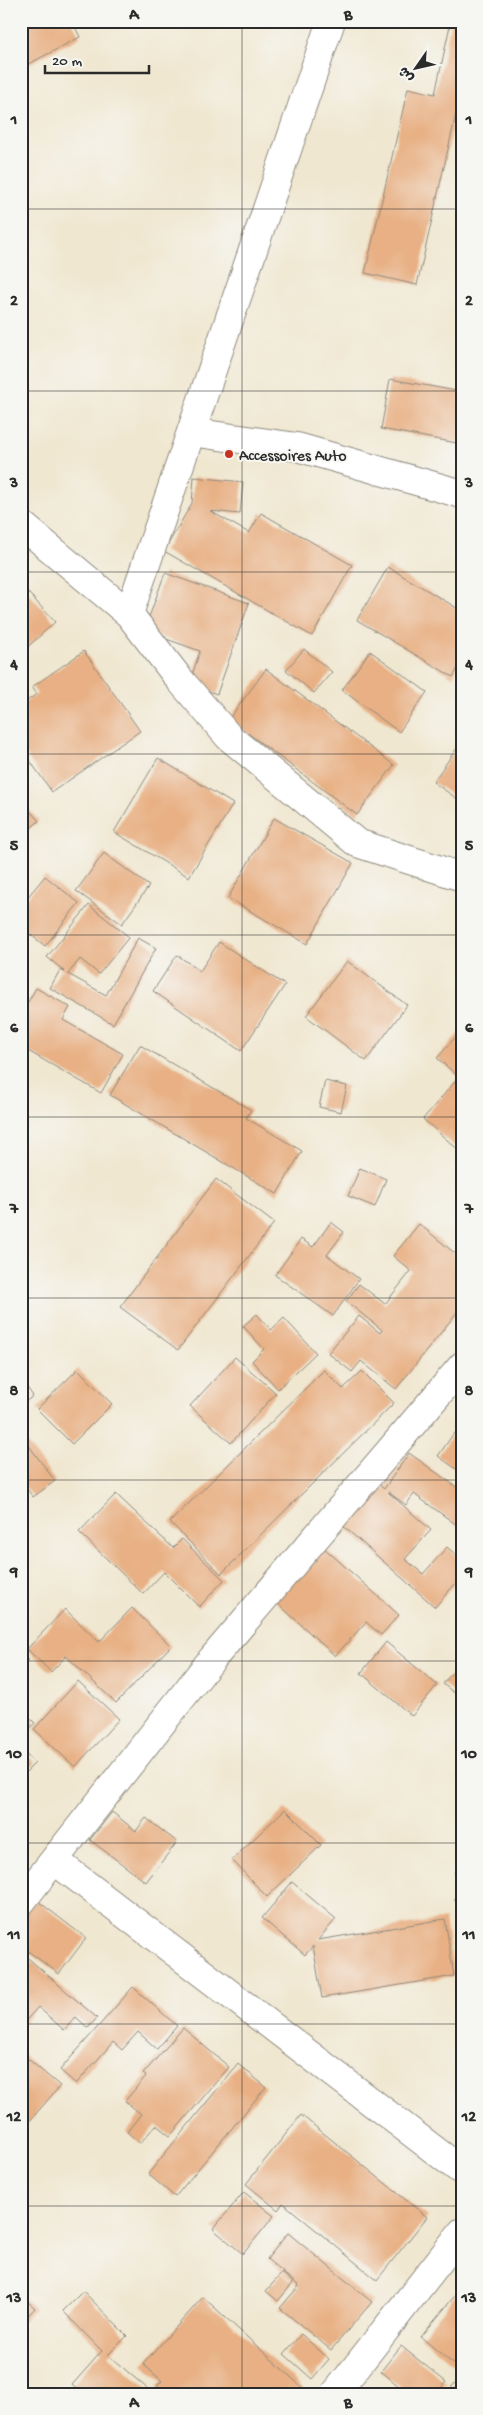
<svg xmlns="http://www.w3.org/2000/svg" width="483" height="2415" font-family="'Gochi Hand','Playpen Sans Arabic',sans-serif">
	<rect width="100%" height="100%" fill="#f6f6f2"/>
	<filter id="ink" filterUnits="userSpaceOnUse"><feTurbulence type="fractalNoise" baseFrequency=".02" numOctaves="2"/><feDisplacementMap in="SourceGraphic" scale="10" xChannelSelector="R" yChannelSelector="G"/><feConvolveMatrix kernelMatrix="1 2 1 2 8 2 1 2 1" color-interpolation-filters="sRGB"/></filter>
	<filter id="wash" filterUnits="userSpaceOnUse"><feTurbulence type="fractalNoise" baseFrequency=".0096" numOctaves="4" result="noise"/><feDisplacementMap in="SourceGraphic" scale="20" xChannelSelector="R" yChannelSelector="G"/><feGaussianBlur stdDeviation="1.12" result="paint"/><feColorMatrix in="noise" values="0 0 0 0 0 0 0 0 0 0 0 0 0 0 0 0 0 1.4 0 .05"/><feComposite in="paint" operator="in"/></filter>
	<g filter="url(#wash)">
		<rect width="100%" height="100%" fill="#f0e7d0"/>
		<g id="blocks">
			<!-- building -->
			<path fill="#e8b084" d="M21,21H72L80,37L21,68Z
				M451,21H462V98L460,97L417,285L365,273L408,88L435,94Z
				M390,379L462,392V444L381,429Z
				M194,477L243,482L240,514L210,511L249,533L261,513L352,565L312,636L164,551L192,503Z
				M388,567L462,611V661L453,677L357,620Z
				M165,573L249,603L217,694L189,684L200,651L144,631Z
				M21,585L55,622L21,653Z
				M304,649L332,672L314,693L286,670Z
				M84,651L140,731L52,792L21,748V705L37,694L32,687Z
				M370,651L427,692L399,732L342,690Z
				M266,669L394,765L357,815L229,719Z
				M462,741V802L433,782Z
				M158,758L233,804L189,877L114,832Z
				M21,801L39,821L21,836Z
				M274,818L353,863L307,944L228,898Z
				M104,853L149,886L122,924L76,891Z
				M45,876L79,903L45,946L21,927V905Z
				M89,905L129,937L99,974L80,959L68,974L106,995L138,938L156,948L113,1024L50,988L60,970L65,972L47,957Z
				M219,942L285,985L241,1051L153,991L177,955L200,971Z
				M347,961L407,1005L366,1061L306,1016Z
				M36,988L70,1007L63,1020L123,1054L101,1093L21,1047V1014Z
				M460,1032L462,1033V1153L423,1119L459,1077L437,1058Z
				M140,1045L251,1110L246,1118L302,1151L277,1194L110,1095Z
				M325,1081L347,1086L341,1112L319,1107Z
				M360,1168L386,1179L375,1207L348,1196Z
				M216,1179L274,1223L178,1350L120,1307Z
				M331,1222L344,1232L327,1255L359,1279L333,1316L275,1275L301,1239L313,1247Z
				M419,1224L462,1259V1306L396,1389L361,1361L352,1372L328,1353L359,1316L380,1333L382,1330L346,1301L359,1284L385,1304L411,1271L393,1256Z
				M257,1314L271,1330L284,1318L316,1353L278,1389L252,1361L264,1349L243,1326Z
				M235,1357L276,1393L231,1443L190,1406Z
				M78,1369L112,1404L72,1444L37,1409Z
				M324,1370L343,1389L362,1371L394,1403L221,1574L170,1522Z
				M21,1379L33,1396L21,1405Z
				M454,1433L462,1438V1473L438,1456Z
				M21,1435L55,1481L33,1497L21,1481Z
				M409,1453L462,1491L461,1528L414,1494L406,1505L388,1492L431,1530L405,1559L423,1574L447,1547L462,1560V1576L435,1607L342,1525L378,1484L384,1489Z
				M116,1494L173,1548L182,1539L224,1580L199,1607L164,1572L143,1594L79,1532Z
				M322,1546L399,1615L381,1635L366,1622L335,1656L273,1599Z
				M132,1608L171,1646L116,1703L66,1656L51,1672L27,1649L65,1609L99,1642Z
				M386,1642L437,1685L412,1716L361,1673Z
				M21,1652L29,1660L21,1669Z
				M462,1661V1699L443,1684Z
				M78,1681L119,1719L75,1767L34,1729Z
				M21,1710L35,1723L21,1739Z
				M21,1750L35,1763L21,1777Z
				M285,1809L321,1845L267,1897L232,1860Z
				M112,1812L136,1831L146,1818L177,1842L146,1882L90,1840Z
				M462,1863V1879L454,1873Z
				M292,1882L336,1919L318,1940L445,1919L454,1976L322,1998L313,1946L305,1955L262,1918Z
				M462,1890V1906L454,1900Z
				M30,1895L86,1938L59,1974L21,1946V1906Z
				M21,1952L97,2018L88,2028L76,2017L64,2030L38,2007L21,2026Z
				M133,1987L177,2026L157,2049L138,2032L122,2050L113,2042L76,2084L60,2070Z
				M183,2028L229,2067L170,2136L156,2125L140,2143L127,2132L141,2114L125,2101L146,2076L143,2074Z
				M21,2053L60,2086L21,2131Z
				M238,2064L266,2087L175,2197L148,2174Z
				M301,2115L427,2217L377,2280L283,2203L278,2210L246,2184Z
				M244,2192L274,2216L243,2254L213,2229Z
				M288,2233L372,2302L331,2350L280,2308L299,2286L267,2259Z
				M282,2273L293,2283L278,2301L266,2291Z
				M462,2287V2353L453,2364L421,2337Z
				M83,2291L127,2336L108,2355L149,2390L145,2394H82L72,2385L102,2351L63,2311Z
				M21,2296L35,2308L21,2323Z
				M203,2297L304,2389L300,2394H166L157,2386L162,2381L143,2364Z
				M301,2334L329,2359L312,2379L284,2354Z
				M401,2346L446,2382L436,2394H408L381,2371Z
				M457,2381L462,2386V2394H445Z"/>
		</g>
	</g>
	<g filter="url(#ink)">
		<use href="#blocks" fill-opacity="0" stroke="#8e897e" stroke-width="1"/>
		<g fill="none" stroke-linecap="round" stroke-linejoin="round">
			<defs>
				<path id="minor" d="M331,21L129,614L180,680L229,737L357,843L462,877
					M191,432L297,447L462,494
					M21,524L129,614
					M54,1860L462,2171
					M21,1902L213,1658L462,1366
					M335,2394L462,2232"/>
			</defs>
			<!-- minor casing -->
			<use href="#minor" stroke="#8e897e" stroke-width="30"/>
			<!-- minor -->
			<use href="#minor" stroke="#fff" stroke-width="28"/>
		</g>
	</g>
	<!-- grid -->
	<path fill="none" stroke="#2b2b2b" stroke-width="1" stroke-opacity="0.55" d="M242,21V2394M21,209H462M21,391H462M21,572H462M21,754H462M21,935H462M21,1117H462M21,1298H462M21,1480H462M21,1661H462M21,1843H462M21,2024H462M21,2206H462"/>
	<!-- markers -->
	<circle fill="#c8321e" stroke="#f6f6f2" stroke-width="2" cx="229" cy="454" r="5"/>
	<g text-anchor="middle" stroke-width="4" stroke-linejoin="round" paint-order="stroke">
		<!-- poi labels -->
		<g font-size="16" fill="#2b2b2b" stroke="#f6f6f2" text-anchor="start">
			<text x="239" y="460">Accessoires Auto</text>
		</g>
	</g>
	<!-- margin -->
	<rect width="483" height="2415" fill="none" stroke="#f6f6f2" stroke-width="55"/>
	<!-- north arrow -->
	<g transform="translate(416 68) rotate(236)" stroke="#f6f6f2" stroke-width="4" paint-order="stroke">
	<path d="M0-4L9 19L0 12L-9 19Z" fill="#2b2b2b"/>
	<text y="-8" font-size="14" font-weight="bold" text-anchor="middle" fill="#2b2b2b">ش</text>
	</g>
	<!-- scale -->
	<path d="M45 65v8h104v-8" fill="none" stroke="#2b2b2b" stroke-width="2.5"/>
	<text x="52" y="65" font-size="15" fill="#2b2b2b" stroke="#f6f6f2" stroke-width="4" paint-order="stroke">20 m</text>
	<rect x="28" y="28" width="428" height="2360" fill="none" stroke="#2b2b2b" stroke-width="2"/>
	<g font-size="16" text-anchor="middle" font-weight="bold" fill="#2b2b2b">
		<text x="134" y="19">A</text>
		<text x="348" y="19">B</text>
		<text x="14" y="124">1</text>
		<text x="469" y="124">1</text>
		<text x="14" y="305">2</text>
		<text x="469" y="305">2</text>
		<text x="14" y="487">3</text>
		<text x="469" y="487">3</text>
		<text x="14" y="669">4</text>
		<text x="469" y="669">4</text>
		<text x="14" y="850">5</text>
		<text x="469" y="850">5</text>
		<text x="14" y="1032">6</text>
		<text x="469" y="1032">6</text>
		<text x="14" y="1213">7</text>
		<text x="469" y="1213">7</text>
		<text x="14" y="1395">8</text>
		<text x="469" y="1395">8</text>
		<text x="14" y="1576">9</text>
		<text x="469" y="1576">9</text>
		<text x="14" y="1758">10</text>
		<text x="469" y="1758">10</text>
		<text x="14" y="1939">11</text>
		<text x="469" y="1939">11</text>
		<text x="14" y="2121">12</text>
		<text x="469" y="2121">12</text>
		<text x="14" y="2302">13</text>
		<text x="469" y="2302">13</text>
		<text x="134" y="2407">A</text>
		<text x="348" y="2407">B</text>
	</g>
</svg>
